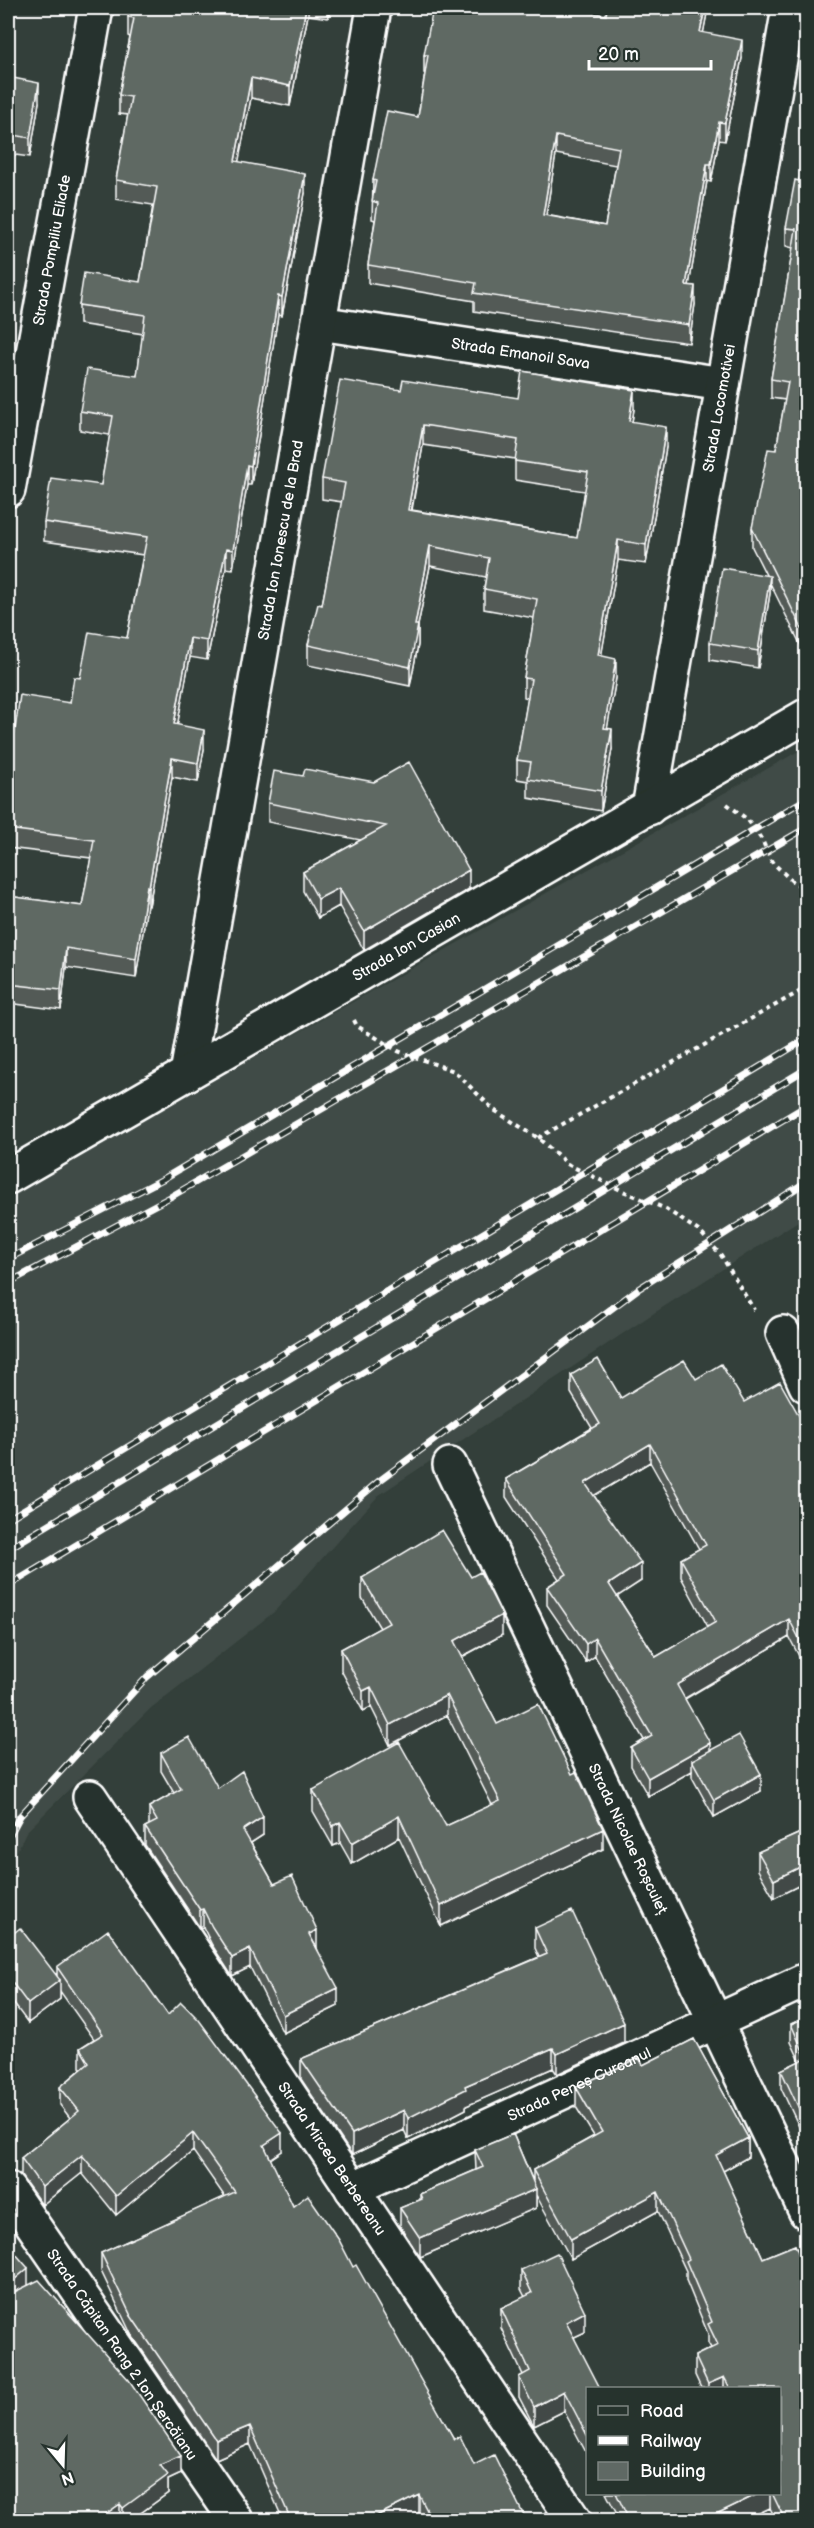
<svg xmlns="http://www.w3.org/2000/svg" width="814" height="2528" font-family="'Balsamiq Sans',sans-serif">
	<rect width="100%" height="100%" fill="#333f3a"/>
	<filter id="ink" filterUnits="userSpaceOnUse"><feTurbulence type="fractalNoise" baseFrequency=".0167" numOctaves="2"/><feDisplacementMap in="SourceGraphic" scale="12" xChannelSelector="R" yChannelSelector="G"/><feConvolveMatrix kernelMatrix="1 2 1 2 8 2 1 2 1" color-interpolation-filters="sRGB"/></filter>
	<g filter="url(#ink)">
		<!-- built -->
		<path fill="#404c47" d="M806,747V1216L654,1313L379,1495L274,1612L151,1708L26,1832L8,1870V1199L246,1062Z"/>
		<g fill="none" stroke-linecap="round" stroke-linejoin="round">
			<defs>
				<g id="minor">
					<path id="s1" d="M319,323L723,384"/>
					<path id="s2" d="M8,490L96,8"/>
					<path id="s3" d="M649,808L789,8"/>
					<path id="s4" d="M187,1074L374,8"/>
					<path id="s5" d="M8,1177L806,716"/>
					<path d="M783,1333L806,1385"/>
					<path id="s6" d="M450,1465L806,2212"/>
					<path id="s7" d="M90,1797L574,2520"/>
					<path id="s8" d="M8,2189L236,2520"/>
					<path id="s9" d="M352,2189L806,1980"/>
				</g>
			</defs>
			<!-- minor casing -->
			<use href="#minor" stroke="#fff" stroke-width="38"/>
			<!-- path -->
			<path stroke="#fff" stroke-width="4" stroke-dasharray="4.5 4.5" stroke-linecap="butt" d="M727,804L748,820L762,840L772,862L792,881L806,889
				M354,1020L357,1026L398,1051L454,1071L494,1110L538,1138L569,1165L623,1191L666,1209L700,1232L721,1255L754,1310
				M538,1138L806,988"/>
			<!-- minor -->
			<use href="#minor" stroke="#26332d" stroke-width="33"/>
			<defs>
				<path id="rail" d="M8,1259L163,1179L806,799
					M8,1283L172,1196L806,828
					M8,1519L806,1039
					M8,1549L806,1069
					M8,1586L806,1106
					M8,1838L20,1816L147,1677L379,1481L638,1289L806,1182"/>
			</defs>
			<!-- rail casing -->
			<use href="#rail" stroke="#fff" stroke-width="7"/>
			<!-- rail -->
			<use href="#rail" stroke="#26332d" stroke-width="4.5" stroke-dasharray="14" stroke-linecap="butt"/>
		</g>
		<!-- wall -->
		<path fill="#525a56" stroke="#fff" stroke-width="1.5" fill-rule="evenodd" d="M130,8H331L328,18L308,15L290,106L251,98L238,162L305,193L282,316L278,315L251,485H247L233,569L226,568L207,660L190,657L177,725L204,749L198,782L172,777L149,906L147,905L136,978L66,967L61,1010L8,1003V896L82,906L91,858L8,848V777L70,703L80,678L127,638L143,555L44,541V522L101,485L110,435L80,430V411L137,376L143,334L79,324V305L140,282L153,205L116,199V180L128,115L119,114V95L130,37L128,36V17Z
			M607,8H708L703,33L742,58L725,141L719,140L711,182L707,181L689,285L695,304L689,343L474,311V301L368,283V265L375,220L372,219L373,180L418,117L425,73H424V55L606,15ZM556,154L616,165L605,226L546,215Z
			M8,77L39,102L30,157L8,154Z
			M807,140V658L770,583V593L758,668L710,660V643L766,575L752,547V528L776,450L785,400L771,398V379L793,248L786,246V228L799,181Z
			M401,390L518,398L634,409L632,422L666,447L646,564L618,560L601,656L616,678L607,728L612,749L601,811L528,798V781L517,779V760L528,698L524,697V678L534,618L484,609V589L486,577L430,566L418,625V645L410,686L308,665V645L322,605L342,502L322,499V479ZM423,445L515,459V480L585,491L577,538L412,510Z
			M303,776L374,782L469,889L364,950L339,906L318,918L303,891V872L361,840L268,822V803Z
			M571,1375L621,1398L696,1379L744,1402L807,1430V1451H806L807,1453V1657L806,1655L800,1658L789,1637L685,1699L710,1750L761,1791L714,1817L692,1777V1771L648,1796L631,1766V1748L644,1740L595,1656L586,1662L547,1605V1587L559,1579L506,1497V1479L592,1428L571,1393ZM650,1462L699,1549L681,1559V1577L708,1627L656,1657L617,1596L641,1581L594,1495Z
			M362,1578L502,1635L462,1657L497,1724L603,1849L441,1926L399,1837L352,1864L340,1843L333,1846L313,1811V1790L446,1826L492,1805L447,1715L390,1745L371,1707L363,1711L341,1670V1649L380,1628L362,1598Z
			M161,1753L218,1788L263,1835L251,1843L274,1884L317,1948L338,2006L283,2033L250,1967L232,1976L212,1945L203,1927L200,1928L145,1845V1827L149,1825V1807L174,1793L161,1771Z
			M807,1830V1900L800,1885L774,1898L758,1870V1852Z
			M535,1928L624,2043L557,2074L553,2068L466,2106V2109L408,2139L404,2130L352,2155L301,2079V2059L539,1957L535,1948Z
			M8,1938L57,1975V1967L168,2015L282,2151L270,2159L293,2206L353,2267L454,2439L474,2465L526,2520H423L419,2513L405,2520H283L250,2444L216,2459L131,2334L101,2271V2253L225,2197L193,2151L116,2215L82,2173L42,2205L21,2176V2158L70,2118L60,2105V2087L81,2069L80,2067V2048L94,2039L60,1991V1999L28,2023L8,1996Z
			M807,2017V2144L781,2088V2070L800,2061L791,2042V2024Z
			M694,2039L748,2138V2157L723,2171L763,2258L795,2245L807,2273V2520H776L770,2508L744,2520H620L606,2493H780V2388H701L695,2375V2356L711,2348L708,2343V2334L686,2280V2271L658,2211L571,2259L536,2195V2208L420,2257L400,2226V2208L420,2200V2194L476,2170L475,2150L513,2134L533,2181V2170L594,2136L576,2107V2087L639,2058L643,2065Z
			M8,2203L13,2229L8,2232L14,2252L28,2285L181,2474L168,2480V2493L131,2520H8Z
			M521,2270L585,2332L574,2337L588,2388V2456L564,2411L534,2426L519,2397V2377L523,2375L501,2328V2308L525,2297L521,2289Z"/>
		<!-- shaded-wall -->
		<path fill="#424a46" stroke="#fff" stroke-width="1.5" d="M306,8H308V15L290,106V86Z
			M328,8H331L328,18Z
			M705,8H708L700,50V32Z
			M742,40V58L725,141V123Z
			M251,78V98L235,180V161Z
			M39,83V102L30,157V138Z
			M719,122V140L711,182V164Z
			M556,136V154L543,233V215Z
			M707,164V181L686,303V285Z
			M305,174V193L282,316V297Z
			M695,286V304L689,343V325Z
			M278,296V315L251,485V466Z
			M634,390V409L629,441V421Z
			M423,425V445L408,529V510Z
			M666,427V447L646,564V545Z
			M247,465V485L233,569V550Z
			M618,540V560L598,675V655Z
			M430,546V566L418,625V645L410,686V667L415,625Z
			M226,549V568L207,660V641Z
			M770,576V593L758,668V651Z
			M190,638V657L174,743V724Z
			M616,659V678L604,747V728Z
			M612,729V749L601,811V791Z
			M204,730V749L198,782V763Z
			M172,758V777L149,906V887Z
			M469,870V889L364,950V931Z
			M147,886V905L136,978V959Z
			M339,888V906L318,918V899Z
			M66,948V967L61,1010V990Z
			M807,1433V1451L798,1456V1438Z
			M650,1444V1462L585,1501V1483Z
			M641,1563V1581L609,1602V1584Z
			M502,1615V1635L454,1661V1641Z
			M789,1619V1637L677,1703V1685Z
			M806,1637V1655L800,1658V1640Z
			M595,1638V1656L586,1662V1644Z
			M371,1687V1707L363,1711V1691Z
			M447,1695V1715L390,1745V1725Z
			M710,1743V1761L692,1760V1771L648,1796V1778Z
			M761,1774V1791L714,1817V1800Z
			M399,1816V1837L352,1864V1843Z
			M263,1817V1835L243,1848V1830Z
			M340,1822V1843L333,1846V1826Z
			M603,1829V1849L441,1926V1906Z
			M800,1867V1885L774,1898V1880Z
			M203,1909V1927L200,1928V1910Z
			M317,1930V1948L309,1934Z
			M250,1949V1967L232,1976V1958Z
			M60,1980V1999L28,2023V2004Z
			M338,1988V2006L283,2033V2015Z
			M624,2023V2043L557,2074V2054Z
			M553,2048V2068L466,2106V2109L408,2139V2118L465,2086Z
			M404,2110V2130L352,2155V2134Z
			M193,2133V2151L116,2215V2196Z
			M282,2133V2151L264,2163V2145Z
			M748,2138V2157L716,2175V2155Z
			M82,2155V2173L42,2205V2187Z
			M536,2189V2208L420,2257V2238Z
			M658,2192V2211L571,2259V2239Z
			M13,2210V2229L8,2233V2215Z
			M14,2238V2257L8,2262V2244Z
			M28,2268V2287L8,2304V2285Z
			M585,2312V2332L566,2341V2322Z
			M724,2377V2388H708V2384Z
			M564,2391V2411L534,2426V2407Z
			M250,2426V2444L216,2459V2440Z
			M181,2456V2474L168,2480V2493L131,2520H123V2508L160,2465Z
			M760,2493H770V2508L744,2520H712V2516Z
			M419,2495V2513L405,2520H368Z
			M120,2504V2520H97Z"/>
		<!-- building -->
		<path fill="#5f6964" stroke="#fff" stroke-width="1.5" fill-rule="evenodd" d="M130,8H306L290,86L251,78L235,161L305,174L282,297L278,296L251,466L247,465L233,550L226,549L207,641L190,638L174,724L204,730L198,763L172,758L149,887L147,886L136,959L66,948L61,990L8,984V896L82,906L94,840L8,829V777L20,695L70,703L74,677L80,678L89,632L127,638L147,537L44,522L51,478L101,485L113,416L80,411L87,369L137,376L145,315L79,305L84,273L140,282L157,187L116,180L131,97L119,95L134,18L128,17Z
			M433,8H561L606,15L607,8H705L700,32L742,40L725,123L719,122L711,164H707L686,285L695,286L689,325L474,293L476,283L368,265L378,203L372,201L376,181L373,180L387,111L418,117L428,55H424ZM556,136L619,148L605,226L543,215Z
			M8,77L39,83L30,138L8,134Z
			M807,140V639L752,528L768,449L776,450L788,382L771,379L796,229L786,228L795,180L799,181Z
			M522,371L634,390L629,421L666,427L646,545L618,540L598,655L616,659L604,728L612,729L601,791L528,779L531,762L517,760L531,679L524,678L537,599L484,589L489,558L430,546L415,625H418L410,667L308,645L318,604L322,605L345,483L322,479L340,380L401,390L403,380L518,398ZM423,425L518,440L515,461L588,472L577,538L408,510Z
			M722,568L770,576L758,651L710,643Z
			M409,762L469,870L364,931L339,888L318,899L303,872L386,826L268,803L274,771L303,776L305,769L374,782Z
			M598,1359L621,1398L684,1360L696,1379L721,1364L744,1402L780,1382L807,1430V1433L798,1438L807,1453V1639L806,1637L800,1640L789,1619L677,1685L710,1743L648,1778L631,1748L652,1736L595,1638L586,1644L547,1587L567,1574L506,1479L600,1424L571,1375ZM650,1444L706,1545L681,1559L716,1622L656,1657L609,1584L641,1563L585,1483Z
			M442,1530L471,1577L480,1572L502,1615L454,1641L497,1724L538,1704L572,1774L576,1772L603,1829L441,1906L399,1816L352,1843L340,1822L333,1826L313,1790L399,1742L446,1826L500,1801L447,1695L390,1725L371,1687L363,1691L341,1649L389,1623L362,1578Z
			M739,1735L761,1774L714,1800L692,1760Z
			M189,1737L218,1788L242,1771L263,1817L243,1830L274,1884L292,1876L317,1930L309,1934L338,1988L283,2015L250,1949L232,1958L212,1927L203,1909L200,1910L145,1827L157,1821L149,1807L181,1789L161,1753Z
			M807,1830V1882L800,1867L774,1880L758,1852Z
			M572,1911L624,2023L557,2054L553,2048L465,2086L466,2089L408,2118L404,2110L352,2134L301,2059L547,1954L535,1928Z
			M20,1928L60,1980L28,2004L8,1977V1938Z
			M108,1930L168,2015L181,2002L199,2020L282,2133L264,2145L293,2206L308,2195L339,2240L353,2267L356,2265L454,2439L460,2436L474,2465L494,2455L526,2520H432L419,2495L368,2520H291L250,2426L216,2440L131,2316L101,2253L235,2192L193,2133L116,2196L82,2155L42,2187L21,2158L79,2111L60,2087L89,2063L80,2048L103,2034L57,1967Z
			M807,2017V2126L781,2070L806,2058L791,2024Z
			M694,2039L748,2138L716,2155L763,2258L795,2245L807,2273V2520H785L772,2493H780V2388H730L724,2377L708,2384L695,2356L718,2345L708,2324L712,2322L686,2261L689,2259L658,2192L571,2239L533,2170L602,2132L576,2087L639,2058L643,2065Z
			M513,2134L536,2189L420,2238L400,2208L422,2199L420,2194L483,2167L475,2150Z
			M8,2203L13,2210L8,2215Z
			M8,2231L14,2238L8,2244Z
			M8,2245L28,2268L8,2285Z
			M557,2253L585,2312L566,2322L600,2388H588V2437L564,2391L534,2407L519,2377L530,2371L501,2308L532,2293L521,2270Z
			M39,2280L129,2380L181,2456L160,2465L168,2475L123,2508L120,2504L97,2520H8V2295Z
			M616,2493H760L712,2516L715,2520H629Z"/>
	</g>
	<g text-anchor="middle" stroke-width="5" stroke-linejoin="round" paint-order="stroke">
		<!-- street labels -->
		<g font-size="15" fill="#fff" stroke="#26332d">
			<text dy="5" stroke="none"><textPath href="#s2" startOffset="244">Strada Pompiliu Eliade</textPath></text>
			<text dy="5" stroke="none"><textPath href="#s1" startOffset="204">Strada Emanoil Sava</textPath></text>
			<text dy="5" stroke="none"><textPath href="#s3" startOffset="406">Strada Locomotivei</textPath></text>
			<text dy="5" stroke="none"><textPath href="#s4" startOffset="542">Strada Ion Ionescu de la Brad</textPath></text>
			<text dy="5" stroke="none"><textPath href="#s5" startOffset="460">Strada Ion Casian</textPath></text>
			<text dy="5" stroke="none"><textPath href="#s6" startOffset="414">Strada Nicolae Roșculeț</textPath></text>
			<text dy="5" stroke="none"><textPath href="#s9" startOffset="250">Strada Peneș Curcanul</textPath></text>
			<text dy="5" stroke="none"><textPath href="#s7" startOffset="435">Strada Mircea Berbereanu</textPath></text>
			<text dy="5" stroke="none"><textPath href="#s8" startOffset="201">Strada Căpitan Rang 2 Ion Șercăianu</textPath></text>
		</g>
	</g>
	<!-- margin -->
	<rect width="814" height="2528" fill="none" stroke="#26332d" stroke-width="30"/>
	<rect x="15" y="15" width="784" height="2498" fill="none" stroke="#fff" stroke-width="2" filter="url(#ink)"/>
	<!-- legend -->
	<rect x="586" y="2387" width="195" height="108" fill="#26332d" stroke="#7d8581" stroke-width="1.5"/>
	<rect x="598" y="2406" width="30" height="9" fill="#26332d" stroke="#7d8581" stroke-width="1.5"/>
	<text x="640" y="2417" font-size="18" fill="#ffffff">Road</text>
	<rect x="598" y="2436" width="30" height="9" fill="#ffffff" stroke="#7d8581" stroke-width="1.5"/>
	<text x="640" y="2447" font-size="18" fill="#ffffff">Railway</text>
	<rect x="598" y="2462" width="30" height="18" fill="#5f6964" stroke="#7d8581" stroke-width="1.5"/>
	<text x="640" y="2477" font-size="18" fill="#ffffff">Building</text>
	<!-- north arrow -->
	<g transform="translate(63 2465) rotate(161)" stroke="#26332d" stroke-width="4.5" paint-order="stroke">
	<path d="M0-4.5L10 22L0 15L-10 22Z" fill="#ffffff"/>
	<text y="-9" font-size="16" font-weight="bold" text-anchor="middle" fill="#ffffff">N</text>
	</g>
	<!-- scale -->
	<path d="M589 60v9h122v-9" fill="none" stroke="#ffffff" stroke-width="3"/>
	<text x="598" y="60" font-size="18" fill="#ffffff" stroke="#26332d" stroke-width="4.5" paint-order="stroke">20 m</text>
</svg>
